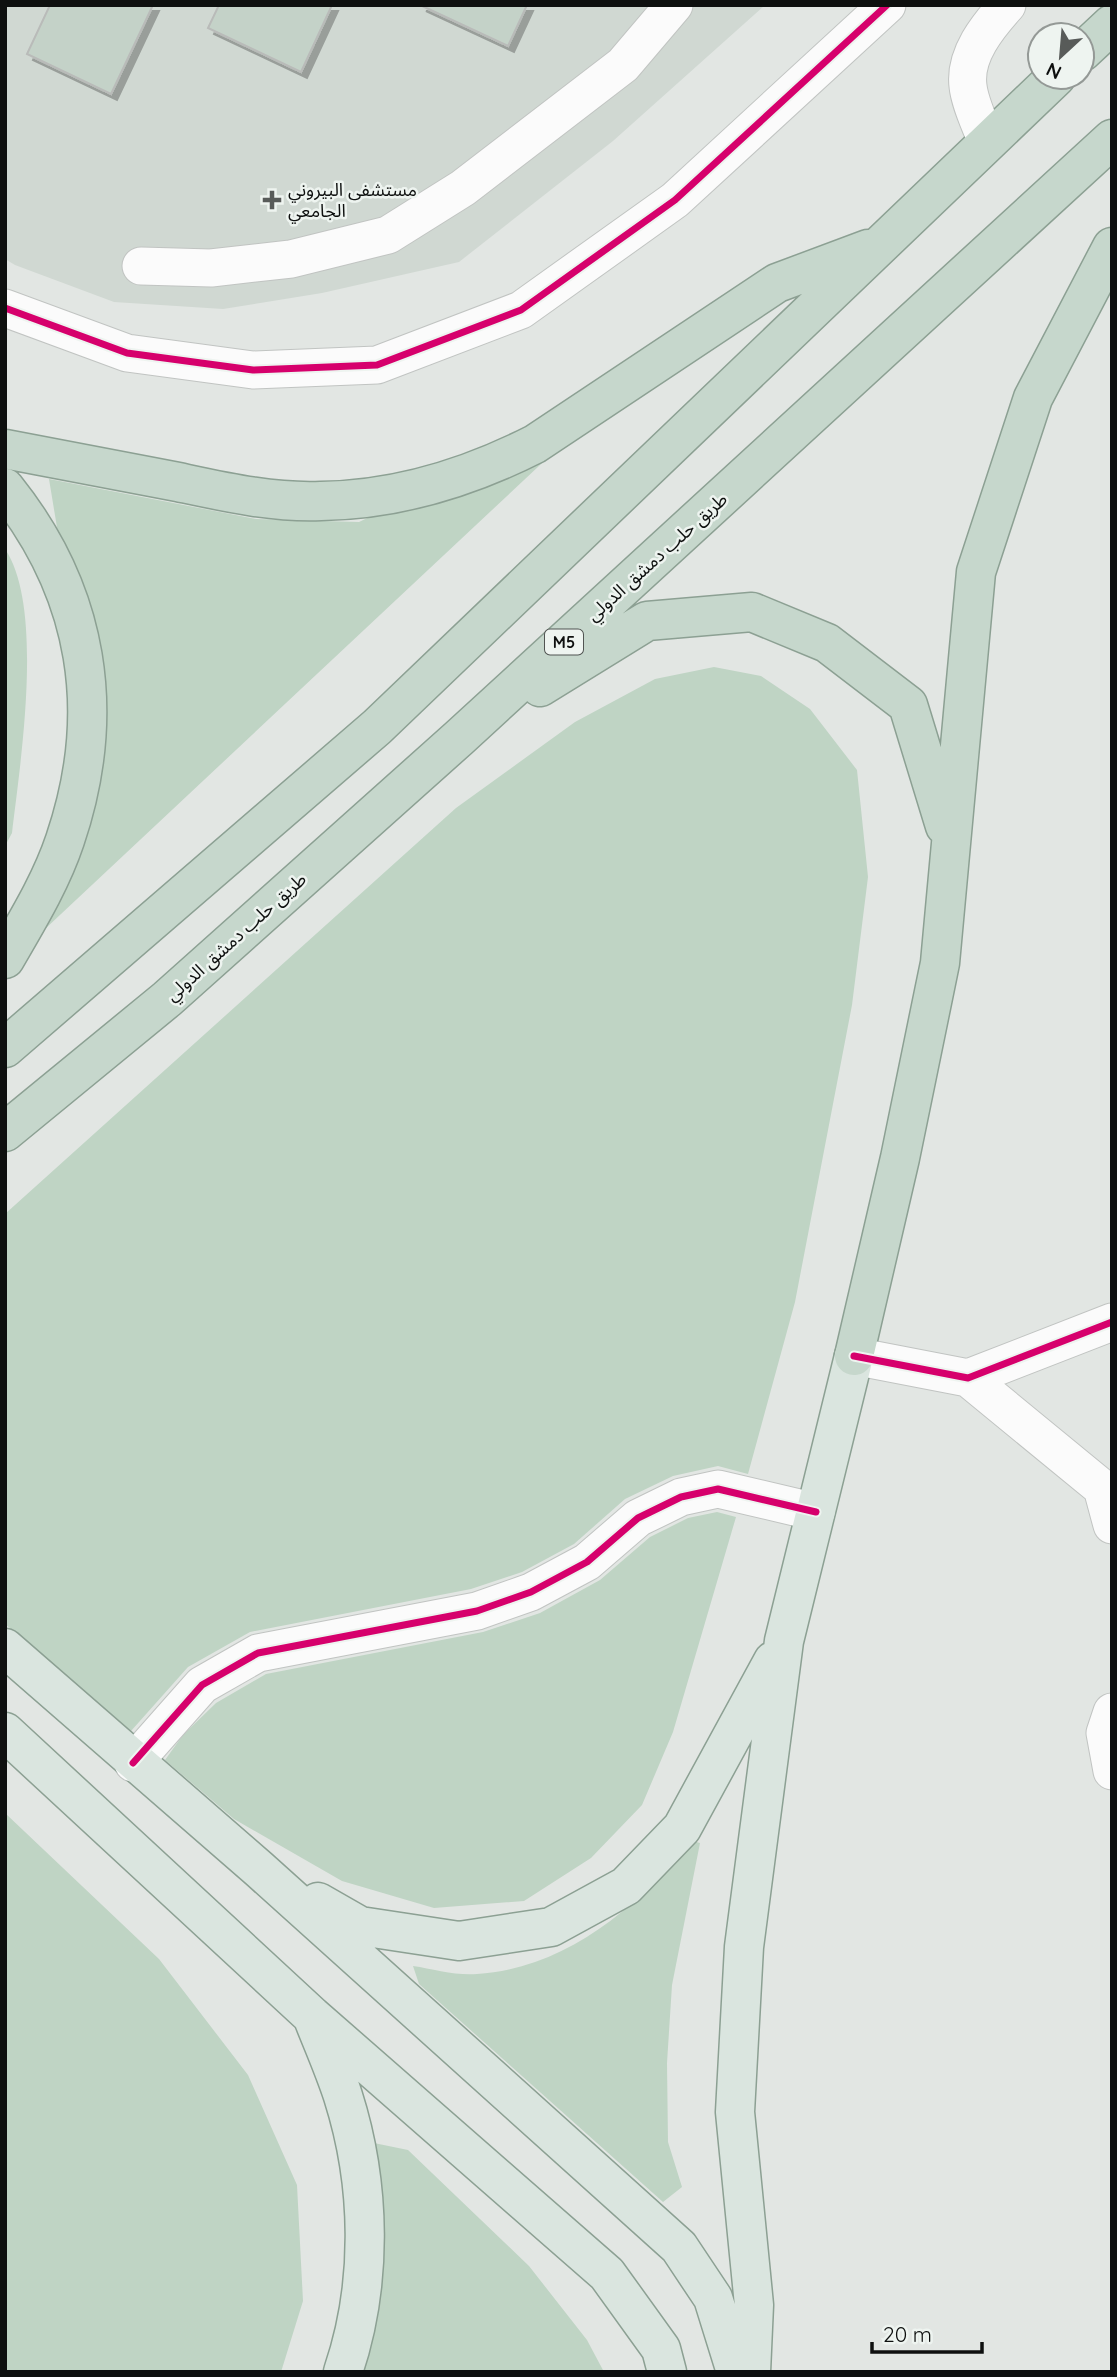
<svg xmlns="http://www.w3.org/2000/svg" width="1117" height="2377" font-family="Quicksand,'Noto Sans Arabic',sans-serif">
	<defs>
		<filter id="shadow"><feDropShadow dx="6" dy="6" stdDeviation="0" flood-color="#0004"/></filter>
	</defs>
	<rect width="100%" height="100%" fill="#e2e6e3"/>
	<!-- built -->
	<path fill="#d0d8d2" d="M5,5H765L613,141L459,262L322,293L223,309L114,302L15,265L5,259Z"/>
	<!-- green -->
	<path fill="#bfd4c4" d="M603,406L13,959L86,703L49,479L256,519L359,522Z
		M5,549C45,608 20,764 12,833L5,846Z
		M714,667L761,676L810,709L857,770L868,877L852,1005L795,1302L748,1474L718,1466L673,1476L625,1499L574,1544L522,1572L471,1589L250,1632L188,1667L131,1731L5,1624V1214L456,808L575,722L655,679Z
		M717,1512L736,1517L673,1732L642,1805L591,1858L524,1901L434,1908L342,1881L234,1819L165,1760L183,1735L216,1703L266,1674L483,1632L540,1613L600,1580L650,1537L688,1518Z
		M5,1813L159,1959L248,2075L297,2185L303,2301L281,2372H5Z
		M689,1840L700,1843L672,1985L667,2063L668,2142L682,2187L663,2202L419,1984L413,1966C433,1969 457,1976 477,1974C563,1969 641,1907 689,1840Z
		M369,2142L408,2150L529,2266L587,2340L604,2372H351Z"/>
	<!-- building -->
	<path fill="#c4d2c8" stroke="#b9bbb9" stroke-width="2" filter="url(#shadow)" d="M50,5H153L111,94L27,54Z
		M219,5H332L301,72L208,28Z
		M420,5H527L508,46Z"/>
	<g fill="none" stroke-linecap="round" stroke-linejoin="round">
		<defs>
			<path id="minor" d="M987,143C981,125 970,105 968,86C964,55 988,26 1007,5
				M141,266L211,268L291,259L388,235L463,188L623,65L674,5
				M5,308L127,353L253,370L377,365L521,310L675,200L887,5
				M854,1356L968,1378L1112,1322
				M968,1378L1102,1488L1112,1525
				M1112,1712L1105,1733L1112,1771
				M133,1763L202,1685L258,1653L477,1611L531,1592L587,1562L638,1518L681,1497L718,1489L816,1512"/>
			<path id="major" d="M5,1648L259,1869L679,2247L713,2298L736,2372
				M5,1732L312,2016L607,2274L661,2349L667,2372
				M318,1902L360,1926L459,1941L551,1927L626,1886L682,1828L773,1661
				M314,2021C324,2046 335,2071 343,2096C371,2184 373,2284 343,2372
				M751,2372L754,2305L735,2112L744,1947L784,1641L854,1356"/>
			<path id="highway" d="M1082,52L1112,24
				M5,449C63,460 121,471 178,482C225,492 273,503 321,501C397,500 468,478 535,444L777,283L868,249
				M5,488C89,593 108,713 65,840C51,882 27,921 5,959
				M540,687L647,621L752,612L827,643L908,705L945,826
				M5,1048L377,727L1056,77
				M5,1132L167,999L459,738L1112,139
				M854,1356L900,1158L940,963L976,572L1033,398L1112,247"/>
		</defs>
		<!-- minor casing -->
		<use href="#minor" stroke="#c1c4c2" stroke-width="39"/>
		<!-- major casing -->
		<use href="#major" stroke="#8ca093" stroke-width="41"/>
		<!-- highway casing -->
		<use href="#highway" stroke="#8ca093" stroke-width="41"/>
		<!-- minor -->
		<use href="#minor" stroke="#fbfbfb" stroke-width="37"/>
		<!-- major -->
		<use href="#major" stroke="#dae5df" stroke-width="38"/>
		<!-- highway -->
		<use href="#highway" stroke="#c6d7cc" stroke-width="38"/>
		<defs>
			<path id="cycleway" d="M5,308L127,353L253,370L377,365L521,310L675,200L887,5
				M854,1356L968,1378L1112,1322
				M133,1763L202,1685L258,1653L477,1611L531,1592L587,1562L638,1518L681,1497L718,1489L816,1512"/>
		</defs>
		<!-- cycleway casing -->
		<use href="#cycleway" stroke="#eef4f0" stroke-width="11"/>
		<!-- cycleway -->
		<use href="#cycleway" stroke="#d6006c" stroke-width="7"/>
	</g>
	<!-- markers -->
	<path fill="#585b59" stroke="#eef4f0" stroke-width="2.5" d="M268.5 189.5h7v7h7v7h-7v7h-7v-7h-7v-7h7z"/>
	<g text-anchor="middle" stroke-width="5" stroke-linejoin="round" paint-order="stroke">
		<!-- shield labels -->
		<rect fill="#eef4f0" stroke="#515452" stroke-width="2" x="545" y="629.5" width="38" height="25" rx="5"/>
		<g font-size="16" font-weight="bold" fill="#0e100f">
			<text x="564" y="648">M5</text>
		</g>
		<!-- poi labels -->
		<g font-size="18" fill="#0e100f" stroke="#eef4f0" text-anchor="start">
			<text x="288" y="196">مستشفى البيروني<tspan x="288" dy="21">الجامعي</tspan></text>
		</g>
		<!-- street labels -->
		<g font-size="18" fill="#0e100f" stroke="#eef4f0">
			<text transform="translate(657 557) rotate(-42)" y="6">طريق حلب دمشق الدولي</text>
			<text transform="translate(236 937) rotate(-42)" y="6">طريق حلب دمشق الدولي</text>
		</g>
	</g>
	<!-- border -->
	<rect width="1117" height="2377" fill="none" stroke="#0e100f" stroke-width="14"/>
	<!-- north arrow -->
	<g transform="translate(1061 56) rotate(206)"><circle r="33" fill="#eef4f0" stroke="#949996" stroke-width="2"/>
	<path d="M0-5L12 26L0 18L-12 26Z" fill="#585b59"/>
	<text y="-10" font-size="19" font-weight="bold" text-anchor="middle" fill="#0e100f">N</text>
	</g>
	<!-- scale -->
	<path d="M872 2342v10h110v-10" fill="none" stroke="#0e100f" stroke-width="3.5"/>
	<text x="883" y="2342" font-size="21" fill="#0e100f" stroke="#eef4f0" stroke-width="5" paint-order="stroke">20 m</text>
</svg>
